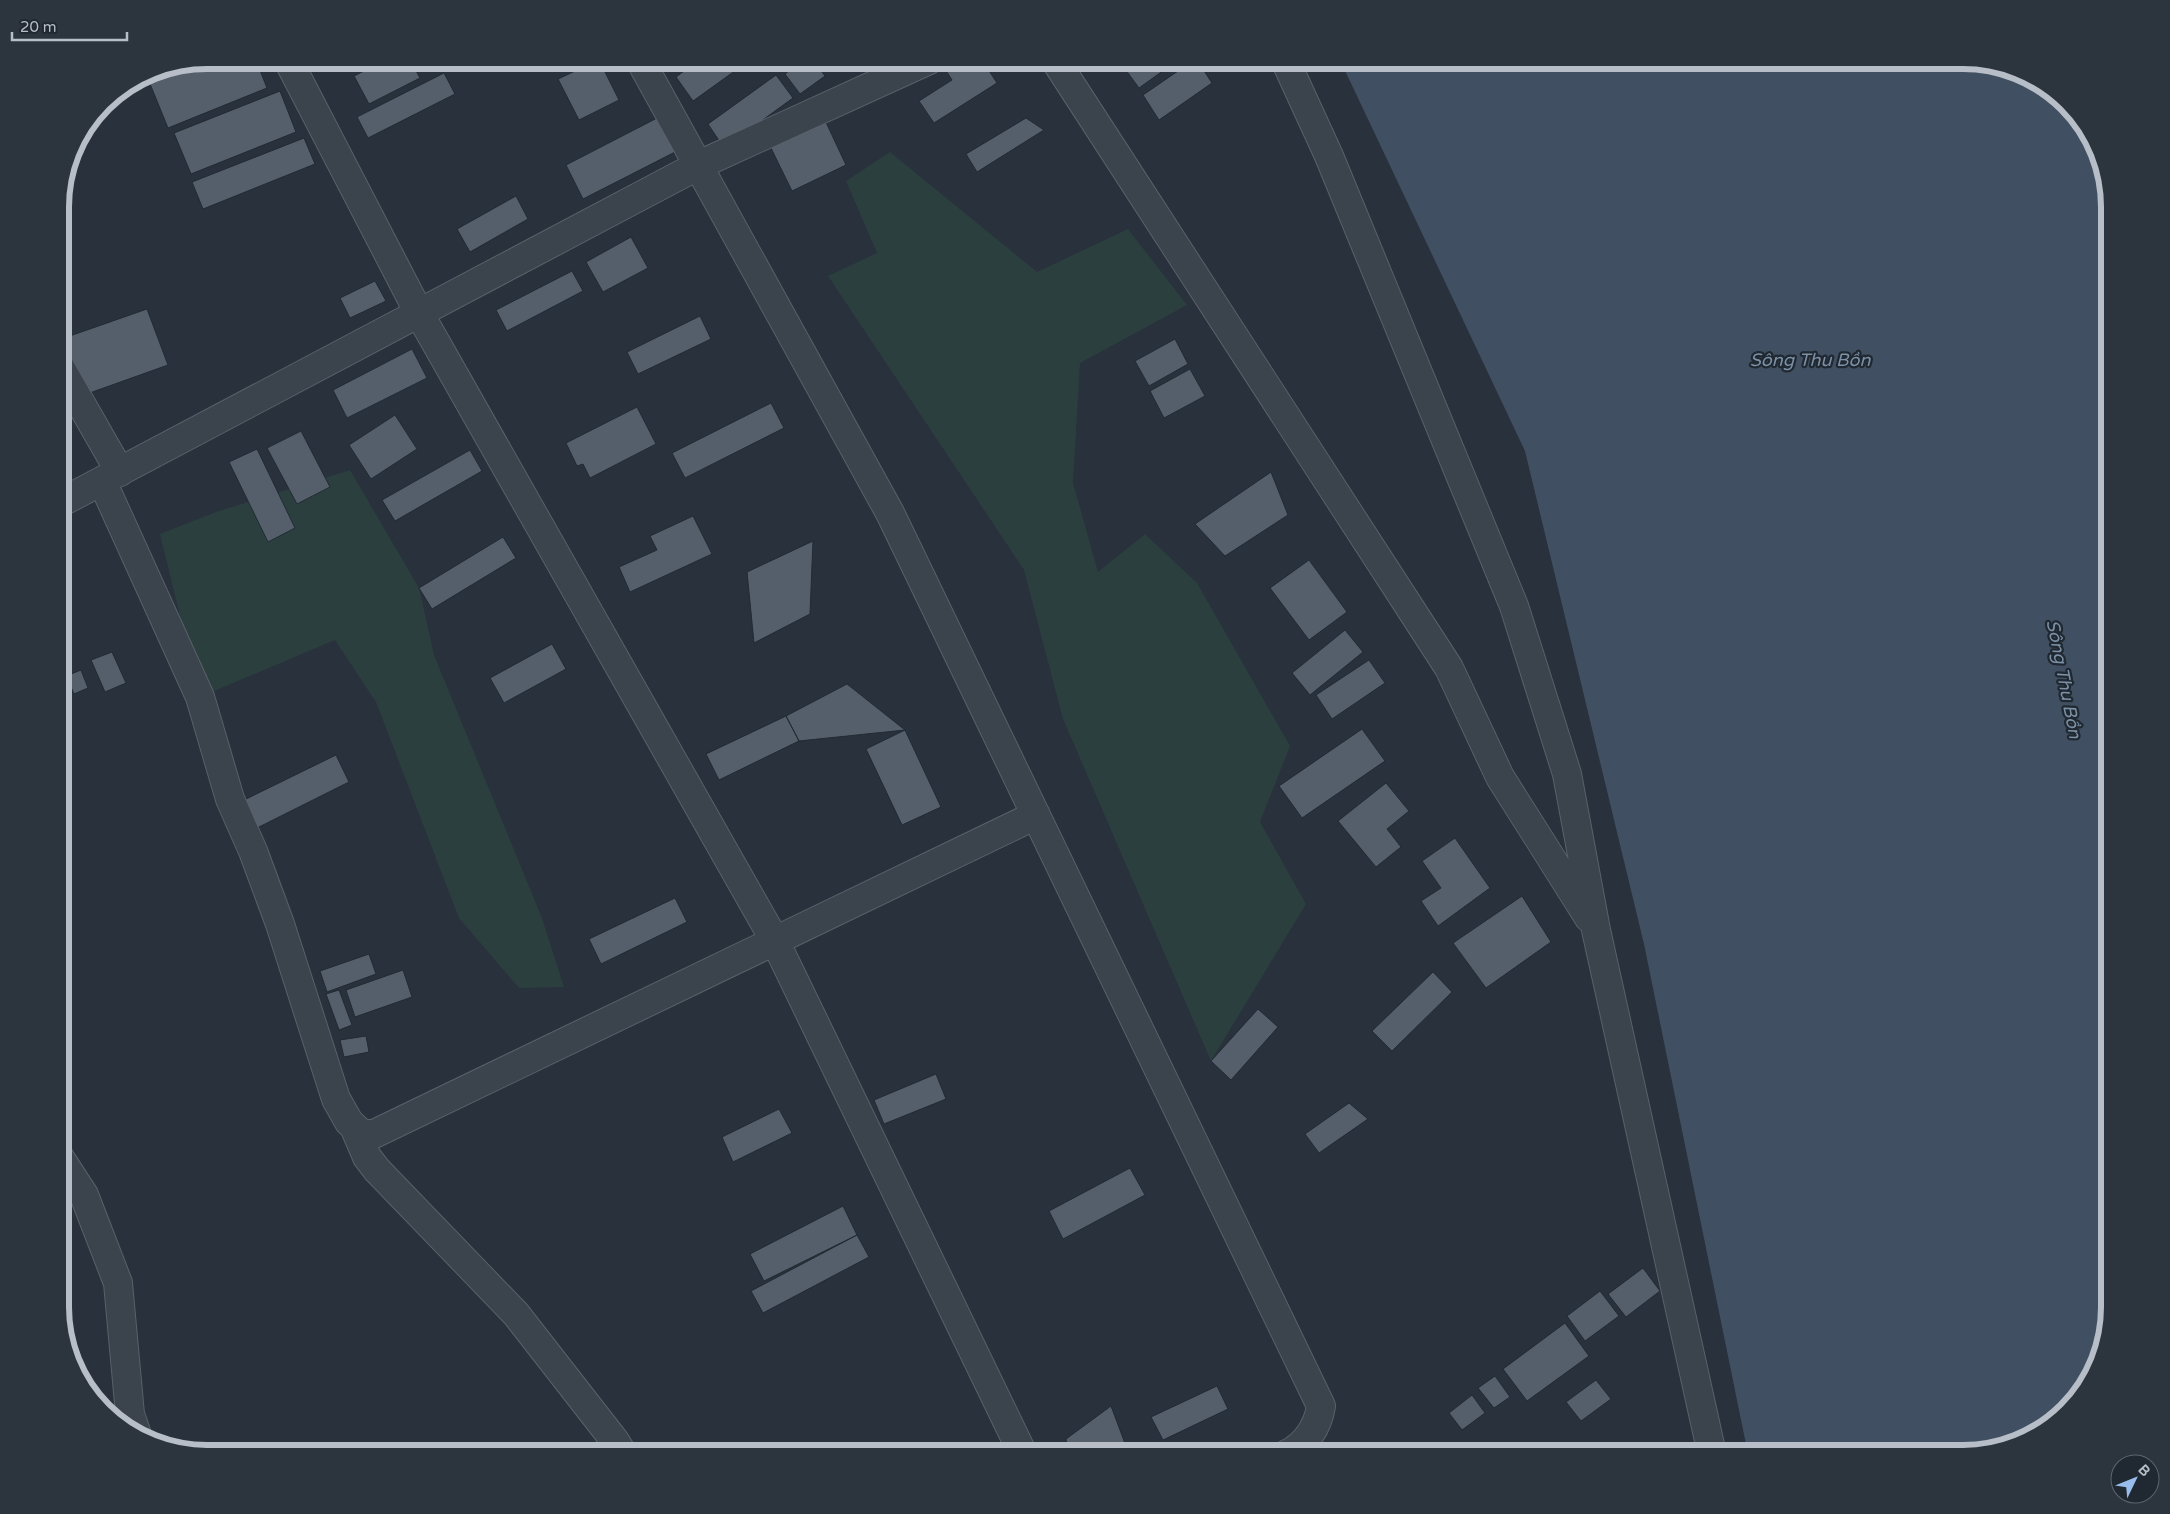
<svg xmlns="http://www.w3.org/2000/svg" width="2170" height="1514" font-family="'Varela Round',sans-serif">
	<rect width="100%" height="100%" fill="#28313c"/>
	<!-- green -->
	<path fill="#2c3f3f" d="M890,152L1037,272L1128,229L1187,305L1080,363L1073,483L1098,572L1145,534L1197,583L1290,746L1260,822L1306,904L1211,1061L1063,719L1024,570L828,276L877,253L846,181Z
		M350,470L419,588L434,655L542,918L564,987L519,988L459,918L376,702L335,640L200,697L160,534L216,512Z"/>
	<!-- water -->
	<path fill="#405062" d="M1340,60H1964L2010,68L2045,85L2091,133L2110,206V1308L2085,1389L2037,1435L1964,1454H1748L1644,944L1525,451Z"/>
	<!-- building -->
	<path fill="#555f6b" stroke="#222a33" d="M206,60H256L267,88L168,128L146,74L151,71Z
		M386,60H410L420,78L369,104L354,76Z
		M511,60H537L518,71Z
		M599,60L619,100L579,120L558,79Z
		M699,60H750L693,101L676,77Z
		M803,60H813L825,76L800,94L785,74Z
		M958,60H982L997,83L934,123L919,101L952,80L945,69Z
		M1123,60H1178L1139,88L1120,62Z
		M1194,60H1197L1212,83L1159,120L1143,95Z
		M444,73L455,94L368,138L357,117Z
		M776,75L793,98L724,148L708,124Z
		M280,91L296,132L191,174L174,133Z
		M661,116L679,150L583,199L566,165Z
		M824,118L846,165L792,191L769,144Z
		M1026,118L1044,130L977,172L966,154Z
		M304,138L315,164L203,209L192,182Z
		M516,196L528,219L470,252L457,229Z
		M60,209L71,240L60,244Z
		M631,237L648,268L603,292L586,262Z
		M572,271L583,291L507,331L496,310Z
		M375,281L386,301L350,318L340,298Z
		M147,309L168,365L84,395L64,338Z
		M700,316L711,339L638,374L627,352Z
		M1175,339L1188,364L1149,386L1135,361Z
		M412,349L427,378L347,418L333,390Z
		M1190,369L1205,396L1164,418L1150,391Z
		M771,403L784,428L685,478L672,453Z
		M637,407L656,444L590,478L583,464L577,466L566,443Z
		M395,415L417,449L371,479L349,445Z
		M301,431L330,487L297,504L267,448Z
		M257,449L295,528L268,542L229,462Z
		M470,450L482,471L395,521L382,500Z
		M1271,472L1288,515L1225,556L1195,524Z
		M693,516L712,554L630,592L619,567L657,550L650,536Z
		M503,537L516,558L432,609L419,588Z
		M813,541L810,614L754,643L747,572Z
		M1309,560L1347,612L1309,640L1270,588Z
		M1345,630L1363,652L1310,695L1292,673Z
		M552,644L566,669L504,703L490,678Z
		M112,652L126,683L105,692L91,660Z
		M1369,660L1385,683L1332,719L1316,695Z
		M81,670L88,688L74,694L66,676Z
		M61,677L70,697L60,701V678Z
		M847,684L905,730L799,741L786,716Z
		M786,716L799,741L719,780L706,754Z
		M1362,729L1385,761L1302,818L1279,786Z
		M905,730L941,807L902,825L866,749Z
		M336,755L349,782L257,828L244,800Z
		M1386,783L1409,811L1387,829L1401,847L1376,867L1338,821Z
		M1455,838L1490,888L1438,926L1421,901L1441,888L1422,861Z
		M1522,896L1551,942L1486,988L1453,943Z
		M675,898L687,922L601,964L589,939Z
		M369,954L376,974L327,992L320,971Z
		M403,970L412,997L355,1017L346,990Z
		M1433,972L1452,992L1392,1051L1372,1031Z
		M339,990L352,1025L339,1030L326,994Z
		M1258,1009L1278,1027L1231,1080L1211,1061Z
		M366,1036L369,1052L344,1057L340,1040Z
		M936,1074L946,1099L884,1124L874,1100Z
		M1349,1103L1368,1119L1319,1153L1305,1134Z
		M779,1109L792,1133L733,1162L722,1137Z
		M1130,1168L1145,1195L1063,1239L1049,1211Z
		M843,1206L857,1235L764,1281L750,1254Z
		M857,1235L869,1257L763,1313L751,1291Z
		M1643,1268L1660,1291L1626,1317L1608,1294Z
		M1600,1291L1619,1316L1585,1341L1567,1316Z
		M1565,1323L1589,1356L1527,1401L1503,1369Z
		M1495,1376L1510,1397L1494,1408L1478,1388Z
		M1596,1380L1611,1399L1581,1421L1566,1402Z
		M1217,1386L1228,1409L1163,1440L1151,1417Z
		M1472,1395L1485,1413L1462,1430L1449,1413Z
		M1111,1406L1129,1454H1068L1066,1439Z"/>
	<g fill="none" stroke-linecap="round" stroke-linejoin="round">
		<defs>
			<path id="street" d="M288,60L419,313L775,941L1023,1454
				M640,60L890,513L1321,1406C1318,1426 1306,1445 1287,1454
				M1055,60L1449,668L1500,777L1589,918
				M1285,60L1329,156L1514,606L1567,774L1596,930L1712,1454
				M60,367L120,472
				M102,481L200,697L230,799L253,851L280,924L336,1099L349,1122L362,1134H374L1036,815
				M60,503L699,165L929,60
				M355,1129L367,1157L377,1170L516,1314L615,1441L623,1454
				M60,1158L84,1195L118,1283L130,1414L137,1435"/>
		</defs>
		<!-- street casing -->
		<use href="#street" stroke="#59616a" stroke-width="30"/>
		<!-- street -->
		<use href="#street" stroke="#3b434c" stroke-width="28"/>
	</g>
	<g text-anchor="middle" stroke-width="4.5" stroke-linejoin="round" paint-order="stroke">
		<!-- water labels -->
		<g font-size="18" font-style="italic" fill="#7c90a6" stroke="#202831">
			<text x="1810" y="366">Sông Thu Bồn</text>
			<text transform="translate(2064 679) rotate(79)" y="6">Sông Thu Bồn</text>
		</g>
	</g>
	<!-- crop -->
	<path d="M0 0H2170V1514H0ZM207 69H1963A138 138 0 0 1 2101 207V1307A138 138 0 0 1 1963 1445H207A138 138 0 0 1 69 1307V207A138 138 0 0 1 207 69Z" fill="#2c343d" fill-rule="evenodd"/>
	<path fill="none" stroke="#b7bec7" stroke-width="6" d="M207 69H1963A138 138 0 0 1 2101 207V1307A138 138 0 0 1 1963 1445H207A138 138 0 0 1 69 1307V207A138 138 0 0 1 207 69Z"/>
	<!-- north arrow -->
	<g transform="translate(2135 1479) rotate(47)"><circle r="24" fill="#202831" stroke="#5c646d"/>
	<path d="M0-4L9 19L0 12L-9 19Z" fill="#98bceb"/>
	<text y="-8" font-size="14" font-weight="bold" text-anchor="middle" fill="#b7bec7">B</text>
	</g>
	<!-- scale -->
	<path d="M12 32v8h115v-8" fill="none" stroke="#b7bec7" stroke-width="2.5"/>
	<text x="20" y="32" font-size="15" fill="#b7bec7" stroke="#202831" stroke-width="4" paint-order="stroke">20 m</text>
</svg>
